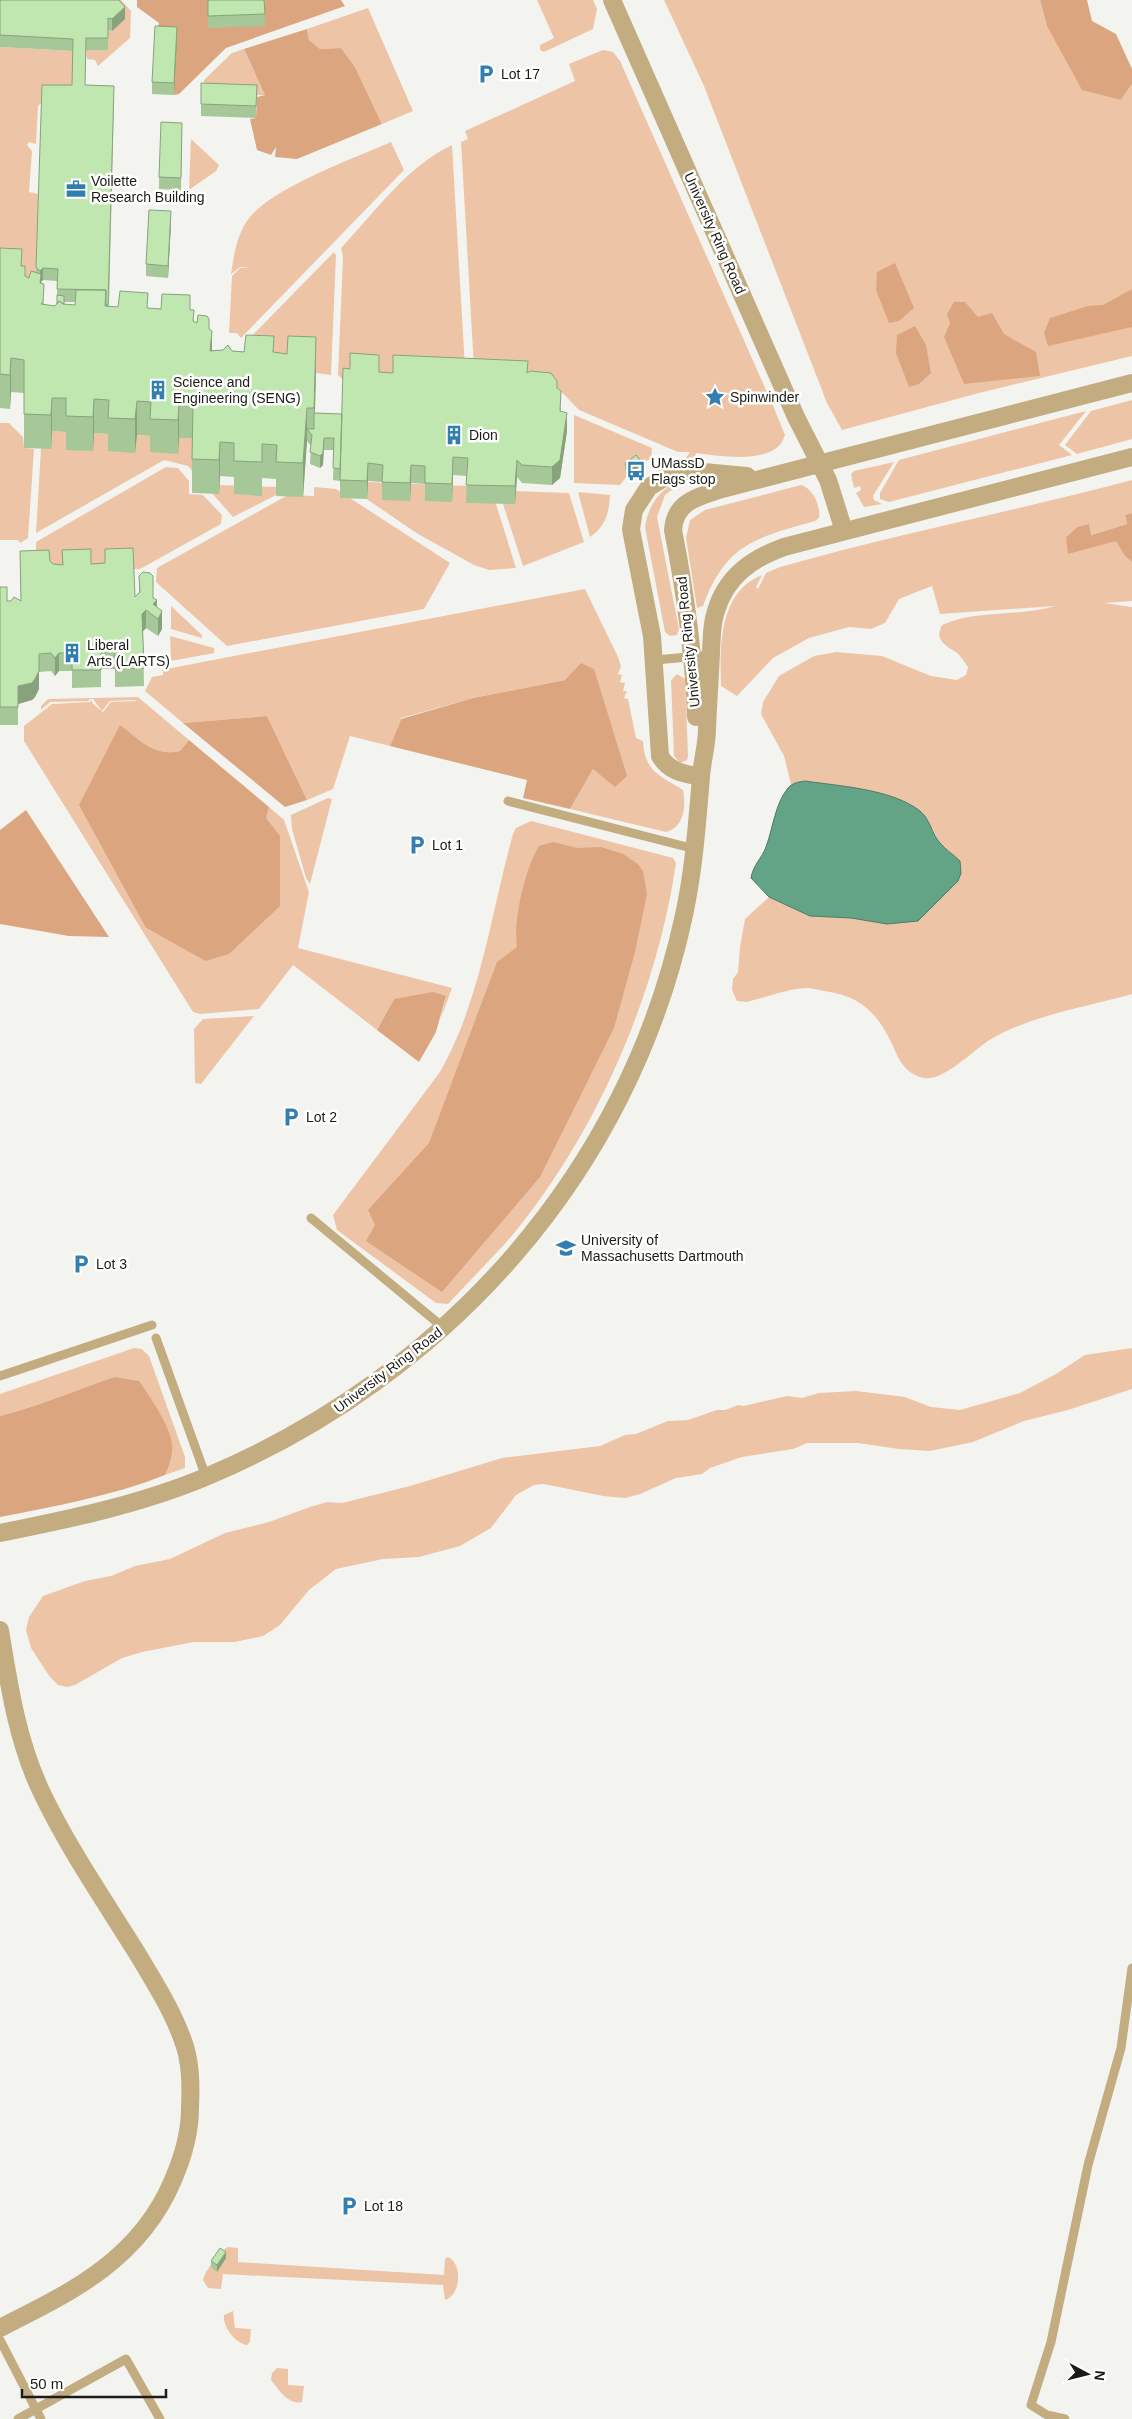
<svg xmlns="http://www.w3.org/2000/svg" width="1132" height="2419" font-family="Helvetica,sans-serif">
	<rect width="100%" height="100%" fill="#f3f4f0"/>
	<!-- green -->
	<path fill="#eec4a7" d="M109,0H121L131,11L130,38L98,66L95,60L87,59L86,50H107L108,30L112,31Z
		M537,0H593L597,9L593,29L544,52L540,50V45L554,38Z
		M664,0H1040L1047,26L1121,100L1132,84V356L979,393L842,430L827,403L704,86Z
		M368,8L413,111L382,124L355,67L341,48L320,49L309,40L307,29Z
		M0,47L73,51L72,97L42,102L38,106L36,144L29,142L27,145L32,151L29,192L38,194L36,279L0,282Z
		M244,49L265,95L235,96L204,90V80L232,53Z
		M603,50L613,52L620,61L774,408L785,435C777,466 720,456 696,453L695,460L685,459L690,452H678L579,410L547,377L474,368L461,142L468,139L465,131L575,81L569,64Z
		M191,139L219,165L216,171L189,190Z
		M391,142L404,170L241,338L237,333H229L232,276L240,268L249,267H240L231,274C234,254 237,233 250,217C274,187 355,158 391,142Z
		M452,145L465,368L350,386L338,375L343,257L341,248C375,212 407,166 452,145Z
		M334,252L336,255L331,375L316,373L315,371L246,342Z
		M1132,400V439L1077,454L1065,445L1091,411Z
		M1086,411L1059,445L1072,455L889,502L880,499V493L899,460Z
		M574,415L652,448L651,459L625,470L628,475L620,485L574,483Z
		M0,423H9L23,437L24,448L34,449L28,538L20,543L18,540H0Z
		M52,431L193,438L219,485L276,487V495L233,517L188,466L164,460L36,533L41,448Z
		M894,462L873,496L874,500L882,504L864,507L856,493L861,490L860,486L854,488L851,474L854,471Z
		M166,467L178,468L189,481V494L203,495L222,515L221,524L140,569L62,568L36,559V542Z
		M686,479L665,495L657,517L679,629L677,635L670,636L665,632L645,527C648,504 663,484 686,479Z
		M1132,480V513L1125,515L1127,524L1090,535L1089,524L1066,537L1116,540L1125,556L1132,562V601L1104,603L1132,607V994C1086,1007 1028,1016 988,1041C973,1051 942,1082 924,1078C905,1074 899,1060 892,1044C877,1012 860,996 824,991C819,990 812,988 806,988C786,989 765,998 746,1002L737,1001L732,990L733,979L738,972L740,947L745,919L769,897L810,916L851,918L887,924L917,921L958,881L960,861L939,842L933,829L870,791L805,781L791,784L784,756L761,714L763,702L779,676L814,656L836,652L882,656L931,676L957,680L966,675L968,667C964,662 960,654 954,651C943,644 935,639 942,625C977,609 1019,617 1055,606L940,614L932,586L899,599L885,623L871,629L849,627L809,638L773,658L737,696L721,686C720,648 718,592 762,575L756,587L758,589L766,573L780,567C896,534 1015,511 1132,480Z
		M340,481L467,486L496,504L516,568L489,570L474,565L418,534Z
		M801,485C813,488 821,507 819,518L815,521C756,538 726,543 703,606L697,608L686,538L690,520L705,510Z
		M314,487L336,489L450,563L424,609L227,646L156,582L157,568L288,495L314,496Z
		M516,491L569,493L584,542L523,566L503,504Z
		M578,492L610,495C609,513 606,526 590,537Z
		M585,589L618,657L621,666L618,674L622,675L620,682L625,683L623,691H627L624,698L628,699L636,738L643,741C645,773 660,775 683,790C686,806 685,827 666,832L570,809L593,769L565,680L473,698L401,718L390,746L350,736L333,789L307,800L267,716L183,723L145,691L152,677L163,675V671L161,670Z
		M171,606L202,635V638L171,629Z
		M170,636L214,648V653L171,661Z
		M677,674L685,679L688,756L687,760L680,763L674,756L671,680Z
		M138,697L189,740L180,751C154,757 140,740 120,726L146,928L205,961L269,807L284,820L309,892L298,948L452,988L440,1020L446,997L394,999L377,1030L293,965L259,1009L200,1014L193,1012L24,741V726L52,704L90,702L92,700V703L103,712L111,702L136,701L143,707L135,700L110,701L102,711L93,699H90L88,701L50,702L41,710V706L48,699Z
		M328,798L332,799L310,884L306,878L292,829L291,815Z
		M531,821L673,858L676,863C657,993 598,1130 515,1232C494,1257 470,1280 448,1304L436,1303L337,1230L333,1215L440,1072C481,1000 491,913 513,834L516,828Z
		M254,1016L201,1084L195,1083L194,1029L203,1019Z
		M134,1348L142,1349L149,1356L185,1457V1468L165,1475L167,1470L114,1377C76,1390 39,1406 0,1416V1394Z
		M1132,1348V1389L1068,1410L1024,1421L973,1442L930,1451L899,1449L858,1443H807L793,1449L742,1457L710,1468L702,1474L676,1478L640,1494L625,1498L603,1496L544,1484L534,1485L516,1495L491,1528L460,1546L419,1557L383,1559L336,1569L309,1590L280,1625L263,1636L235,1642H194L142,1652L122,1658L75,1685L67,1687L58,1685L50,1677L31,1648L26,1630L29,1617L43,1596L85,1581L111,1576L135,1566L170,1559L225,1533L269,1522L310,1507L327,1502L342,1503L410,1486L502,1458L600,1446L625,1435L636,1434L668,1421L688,1420L717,1410H725L738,1405L744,1406L787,1396L802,1398L819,1393L856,1391L905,1397L931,1407L960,1410L1020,1393L1056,1374L1085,1355Z
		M228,2247L238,2248V2262L444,2275L445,2259L448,2257C463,2264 461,2295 445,2300L443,2285L223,2274L221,2289L208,2288L203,2280C205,2271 219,2251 228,2247Z
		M233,2311L235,2328L251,2329L250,2342L247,2345C236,2344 222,2326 224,2315Z
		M277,2368L288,2369V2385L304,2386L302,2402C288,2405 279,2390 271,2380L272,2373Z"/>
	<!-- forest -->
	<path fill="#dba67f" d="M137,0H341L345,6L226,48L179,94L174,95L155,38L159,23L137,7Z
		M1040,0H1087L1092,21L1116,34L1132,69V84L1121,100L1082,90L1047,26Z
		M307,29L309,40L320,49L341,48L355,67L382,124L297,159L275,157L276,147L271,155L257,150L250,119L256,118L257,97L265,95L244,49Z
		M895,263L914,308L899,321L889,323L876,290L877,272Z
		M1132,289V327L1048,346L1044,333L1050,318L1088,306L1103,305Z
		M954,302H965L978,317L992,313L1004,334L1036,352L1040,376L964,384L944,337L950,323L947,314Z
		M915,326L926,345L931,373L919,384L909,387L896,353L897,335Z
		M1132,513V562L1125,556L1116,541L1068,554L1066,537L1078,527L1089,524L1091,535L1127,524L1125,515Z
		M581,663L594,669L627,776L615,787L593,769L570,809L523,798L527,780L390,746L401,719L473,698L565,680Z
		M267,716L307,800L285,807L183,723Z
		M120,725C140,740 154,757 180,751L189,740L269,807L266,818L280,836V906L229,954L205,961L146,928L79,805Z
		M26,810L109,937L69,936L0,924V830Z
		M553,842L577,848L601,847L623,854L638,864L643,871L647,894L635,952L614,1028L540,1177L442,1292L366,1241L375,1225L368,1210L429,1143L497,962L517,947C513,920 525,869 539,846Z
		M433,992L446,996L436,1032L419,1062L377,1030L394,999Z
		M114,1377L139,1381C149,1395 171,1427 172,1445C173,1454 169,1467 165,1475C112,1496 56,1506 0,1517V1416C39,1406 76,1390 114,1377Z"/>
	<!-- water -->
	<path fill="#62a485" stroke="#4d7b65" d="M805,781C839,786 892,789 920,811C930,819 932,834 940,843C946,850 954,855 960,861L961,873L958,881L918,921L887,924L851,918L810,916L769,897L751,878C753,865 762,858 766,847C773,828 775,804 788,788C792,783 798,782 805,781Z"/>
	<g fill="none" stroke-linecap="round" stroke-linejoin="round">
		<!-- service -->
		<path stroke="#c2ac80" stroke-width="9" d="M655,660L711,655
			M508,801L695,849
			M311,1218L444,1328
			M156,1338L206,1477
			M0,1376L152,1325
			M0,2340L41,2419
			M18,2419L126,2359L160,2419
			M1065,2419L1047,2415L1031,2405L1051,2342L1088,2165L1121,2048L1132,1968"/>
		<!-- minor -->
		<path stroke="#c2ac80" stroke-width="18" d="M612,0L796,417L828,480L844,531
			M696,717C694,655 685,591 673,530C675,501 698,497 722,489L1132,383
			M701,777C685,774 669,772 660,756L652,636L633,540L631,529L634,510L649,487L671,474L692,471L747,476
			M0,1533C70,1519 142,1504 208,1476C447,1375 629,1172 684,915C694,869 697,824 701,777C702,761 707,745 707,729C708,703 710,678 711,652C712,638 711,625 716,611C726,577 751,559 784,547L1132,457
			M0,1630C9,1685 17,1740 41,1791C68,1848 104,1900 137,1953C153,1980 171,2008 182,2038C191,2060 191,2085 190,2108C190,2133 183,2157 173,2180C140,2259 72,2292 0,2328"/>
	</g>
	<!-- wall -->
	<path fill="#a6c798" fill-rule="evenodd" d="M0,0L125,19L112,31L108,30V50H86L85,85L114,98L109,307L190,310L194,321L197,323L209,329L212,350L274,353L316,371L315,413L342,414L379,372L393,373L528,372L557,388L561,411L567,431L560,478L552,485L522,483L517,477L515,504L466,503L467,476L453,475L452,502L425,501V484L411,483L410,501L382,500V482L368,481L367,499L340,498V481L333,480L334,450H324L323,465L320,468L310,464L311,446L307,441L303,497L276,496V479L262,478V496L234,494V477L220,476L219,494L192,493V438H179L178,454L150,452V436L137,435L135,453L108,451V434L94,433L93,451L66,450V432L52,431L51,449L24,448V393L11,392L10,409L0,408V248L22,266L25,276L29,278L36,272L42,85H72L73,51L0,47ZM43,280L57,281V304L55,306L44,305L41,283V282ZM64,302H75V305L64,304Z
		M208,0H264L265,26L208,28Z
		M177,39L174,95L152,94V82Z
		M201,83L257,85L256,118L201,116Z
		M182,123L181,190L159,189V177Z
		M171,223L168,278L146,276V264Z
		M625,464L640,466L629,476L625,470Z
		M62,550L91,564L135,597L139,592V576L153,598L157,607L162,629L158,636L146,628L143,631L144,686L115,687V669H101V687L72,688V671H59L55,676L51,671L39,672V689L35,697L32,700L18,704V725H0V587L7,601H21L20,551L50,561L53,564L62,565Z
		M226,2258L217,2272L211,2267V2261Z"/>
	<!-- shaded-wall -->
	<path fill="#87a27c" d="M125,7V19L112,31V19Z
		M177,27V39L174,95V83Z
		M171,211V223L168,278V266Z
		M43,268V280L41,282L40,317V271Z
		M212,331V364L210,351Z
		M316,337V371L314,441V408Z
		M11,358V392L10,409V375Z
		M52,398V431L51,449V415Z
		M94,399V433L93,451V417Z
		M137,401V435L135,453V419Z
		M179,404V438L178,454V420Z
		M307,408V441L303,497V463Z
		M567,413V431L560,478L552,485V467Z
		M324,438L323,465L320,468V456Z
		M220,442V476L219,494V460Z
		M453,457V475L452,502V484Z
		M517,460V477L515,504V486Z
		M640,460V466L629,476V470Z
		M368,463V481L367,499V481Z
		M411,465V483L410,501V483Z
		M157,600V618L153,604Z
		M146,610V628L142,632V614Z
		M162,611V629L158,636V619Z
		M59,653V671L55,676V658Z
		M39,671V689L35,697L32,700L18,704V686Z
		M226,2252V2258L217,2272V2265Z"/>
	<!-- building -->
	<path fill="#c1e7b1" stroke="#87a27c" d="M0,0H119L125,7L112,19L108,18V38H86L85,85L114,86L108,305H106V290L57,289L58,269L43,268L40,271L36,267L42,85H72L73,39L0,35Z
		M208,0H264L265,14L208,16Z
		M155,26L177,27L174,83L152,82Z
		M201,83L257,85L256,106L201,104Z
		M161,122L182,123L181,178L159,177Z
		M149,210L171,211L168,266L146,264Z
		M0,248L22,249L21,266H25V276L29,278L31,271L41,274L40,283L44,284L43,302L41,304L55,306L59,301L63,304L75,305L76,290H106L105,306L118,307L120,291L148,293L147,308L161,309L162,294L190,295V310H194L193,321L197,323L198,315L207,316L209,319V329L212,331L210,351L223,350L228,345L232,351L244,352L246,335L274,336L273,352L287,354L288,336L316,337L314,408H307L303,463L276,462L277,445L262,444V462L234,461V443L220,442L219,460L192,459L193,405L179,404L178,420L150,419L151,402L137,401L135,419L108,418L109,400L94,399L93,417L66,416V398H52L51,415L24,414V360L11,358L10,375L0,374Z
		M57,295L64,296V304L59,301L57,304Z
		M350,353L379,355V372L393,373V355L528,361L527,373L530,371L551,373L557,381V388L561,391L560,411L567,413L560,460L552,467L522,465L517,460L515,486L466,485L468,458L453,457L452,484L425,483V466L411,465L410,483L382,482L383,465L368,463L367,481L340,480L343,368L350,369Z
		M314,413L342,414L340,469L333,468L334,438H324L323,453L320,456L310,452L312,435L307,429H314Z
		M636,455L640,460L629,470L625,464Z
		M133,548L135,597L140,592L139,576L143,572L150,573L153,576V598L157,600L153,604L162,611L158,619L146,610L142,614L144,668L115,669V651H101V670H72V653H59L55,658L51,653L39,654V671L35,679L32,683L18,686V707H0V587H7V601H11L14,597L21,601L20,551L49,550L50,561L53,564L63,565L62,550L91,549V564L105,563V549Z
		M220,2248L226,2252L217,2265L211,2261Z"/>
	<!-- icons -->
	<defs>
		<symbol id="parking-bare" viewBox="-9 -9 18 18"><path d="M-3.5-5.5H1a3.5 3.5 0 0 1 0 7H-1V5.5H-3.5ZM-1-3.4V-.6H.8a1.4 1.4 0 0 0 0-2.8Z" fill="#337eb1" stroke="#fffffe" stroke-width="2.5" paint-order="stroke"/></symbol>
		<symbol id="office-bare" viewBox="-9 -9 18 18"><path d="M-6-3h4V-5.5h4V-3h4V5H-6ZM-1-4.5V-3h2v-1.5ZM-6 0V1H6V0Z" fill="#337eb1" stroke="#fffffe" stroke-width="2.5" paint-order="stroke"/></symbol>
		<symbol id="building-bare" viewBox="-9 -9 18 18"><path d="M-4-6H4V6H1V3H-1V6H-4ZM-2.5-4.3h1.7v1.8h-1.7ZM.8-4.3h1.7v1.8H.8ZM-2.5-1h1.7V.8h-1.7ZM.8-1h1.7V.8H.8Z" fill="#337eb1" stroke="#fffffe" stroke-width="2.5" paint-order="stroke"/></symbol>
		<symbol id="sight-bare" viewBox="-9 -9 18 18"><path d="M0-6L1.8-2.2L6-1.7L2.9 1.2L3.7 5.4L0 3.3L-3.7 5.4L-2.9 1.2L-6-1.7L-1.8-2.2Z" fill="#337eb1" stroke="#fffffe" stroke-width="2.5" paint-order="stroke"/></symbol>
		<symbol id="bus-bare" viewBox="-9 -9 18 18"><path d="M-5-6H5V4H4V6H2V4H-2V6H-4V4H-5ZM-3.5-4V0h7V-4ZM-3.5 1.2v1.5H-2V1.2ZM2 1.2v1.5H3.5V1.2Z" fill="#337eb1" stroke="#fffffe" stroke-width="2.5" paint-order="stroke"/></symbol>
		<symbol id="university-bare" viewBox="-9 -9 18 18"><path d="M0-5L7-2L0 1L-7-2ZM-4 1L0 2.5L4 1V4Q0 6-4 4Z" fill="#337eb1" stroke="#fffffe" stroke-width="2.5" paint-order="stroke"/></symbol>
	</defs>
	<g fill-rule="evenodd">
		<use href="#parking-bare" x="472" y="60" width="28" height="28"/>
		<use href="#office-bare" x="62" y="175" width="28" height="28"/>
		<use href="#building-bare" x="144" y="376" width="28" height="28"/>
		<use href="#sight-bare" x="701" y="383" width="28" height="28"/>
		<use href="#building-bare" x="440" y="421" width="28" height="28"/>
		<use href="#bus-bare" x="622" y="457" width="28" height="28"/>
		<use href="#building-bare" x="58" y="639" width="28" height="28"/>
		<use href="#parking-bare" x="403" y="831" width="28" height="28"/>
		<use href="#parking-bare" x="277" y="1103" width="28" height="28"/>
		<use href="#university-bare" x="552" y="1234" width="28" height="28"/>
		<use href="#parking-bare" x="67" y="1250" width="28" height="28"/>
		<use href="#parking-bare" x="335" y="2192" width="28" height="28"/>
	</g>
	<g text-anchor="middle" stroke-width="5" stroke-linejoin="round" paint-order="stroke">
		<!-- poi labels -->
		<g font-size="14" fill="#1b1b1a" stroke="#fffffe" text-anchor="start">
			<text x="501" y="79">Lot 17</text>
			<text x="91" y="186">Voilette<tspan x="91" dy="16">Research Building</tspan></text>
			<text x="173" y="387">Science and<tspan x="173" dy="16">Engineering (SENG)</tspan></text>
			<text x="730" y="402">Spinwinder</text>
			<text x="469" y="440">Dion</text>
			<text x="651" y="468">UMassD<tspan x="651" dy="16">Flags stop</tspan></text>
			<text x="87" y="650">Liberal<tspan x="87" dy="16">Arts (LARTS)</tspan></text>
			<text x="432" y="850">Lot 1</text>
			<text x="306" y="1122">Lot 2</text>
			<text x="581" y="1245">University of<tspan x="581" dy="16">Massachusetts Dartmouth</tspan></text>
			<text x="96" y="1269">Lot 3</text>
			<text x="364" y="2211">Lot 18</text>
		</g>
		<!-- street labels -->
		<g font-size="14" fill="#1b1b1a" stroke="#fffffe">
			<text transform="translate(715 233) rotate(66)" y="5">University Ring Road</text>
			<text transform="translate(688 642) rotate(-96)" y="5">University Ring Road</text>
			<text transform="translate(388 1370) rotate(-37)" y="5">University Ring Road</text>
		</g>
	</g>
	<!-- north arrow -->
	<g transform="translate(1087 2374) rotate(97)" stroke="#fffffe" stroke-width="4" paint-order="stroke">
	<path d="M0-4L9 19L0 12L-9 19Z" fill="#1b1b1a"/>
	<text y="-8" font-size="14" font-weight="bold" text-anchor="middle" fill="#1b1b1a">N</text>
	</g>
	<!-- scale -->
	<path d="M22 2389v8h144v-8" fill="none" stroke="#1b1b1a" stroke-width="2.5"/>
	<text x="30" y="2389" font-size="15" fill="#1b1b1a" stroke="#fffffe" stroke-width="4" paint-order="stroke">50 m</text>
</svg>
